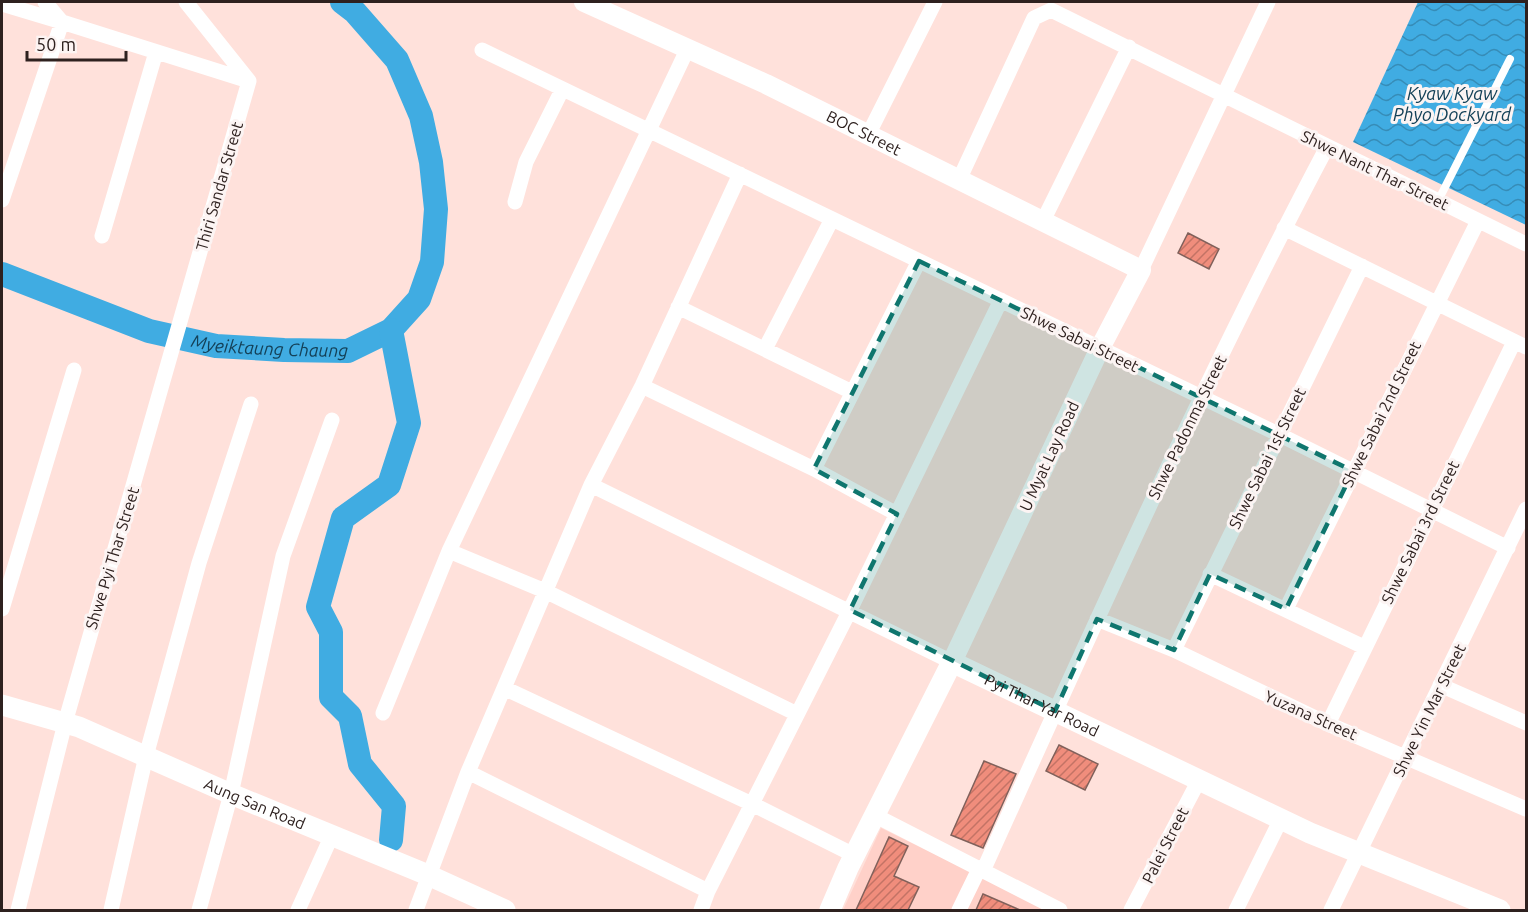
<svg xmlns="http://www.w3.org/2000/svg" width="1528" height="912" font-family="Ubuntu,sans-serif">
	<defs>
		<pattern id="water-waves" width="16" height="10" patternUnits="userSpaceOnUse" patternTransform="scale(1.5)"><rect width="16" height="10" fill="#40ace2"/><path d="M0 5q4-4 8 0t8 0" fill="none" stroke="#368cb7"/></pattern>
		<pattern id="building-hatch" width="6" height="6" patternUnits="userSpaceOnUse" patternTransform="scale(1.5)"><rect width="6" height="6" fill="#f08d7c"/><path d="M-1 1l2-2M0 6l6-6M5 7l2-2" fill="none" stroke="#c37365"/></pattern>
	</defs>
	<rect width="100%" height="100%" fill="#ffe1db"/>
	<!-- built -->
	<path fill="#ffd1c9" d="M881,828L971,872L952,910H843Z
		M979,875L1046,910H963Z"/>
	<!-- water -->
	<path fill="url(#water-waves)" d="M1418,2H1526V225L1353,142Z"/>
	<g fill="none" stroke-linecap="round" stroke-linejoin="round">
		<!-- river -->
		<g stroke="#40ace2" stroke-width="24">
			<path id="s1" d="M2,274L149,331L216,346L284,350L348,351L391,330L419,299L432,262L436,209L431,162L421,116L397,60L355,12L342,2"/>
			<path d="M391,330L409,423L389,485L343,518L318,607L331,632V697L350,716L360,764L394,806L391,840"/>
		</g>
	</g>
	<!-- building -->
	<path fill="url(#building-hatch)" stroke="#80615b" stroke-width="1.5" d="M1188,233L1219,249L1209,269L1178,253Z
		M1059,745L1098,764L1085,790L1046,771Z
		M984,761L1016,774L983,848L951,835Z
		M889,837L908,846L894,876L919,887L908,910H856Z
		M983,894L1020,910H976Z"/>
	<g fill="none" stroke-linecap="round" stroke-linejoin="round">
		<!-- service -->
		<path stroke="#fff" stroke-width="8" d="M1438,201L1510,59"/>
		<!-- minor -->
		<path stroke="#fff" stroke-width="15" d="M186,2L249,81
			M2,4L62,22L45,2
			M482,50L1278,434L1508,548
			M868,135L935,2
			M959,180L1034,18L1051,10L1526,244
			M2,200L62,22L249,81
			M515,202L526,162L562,90
			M1043,221L1129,47
			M1284,228L1526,347
			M102,236L156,52
			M1141,270L1268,2
			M678,307L852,392
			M765,349L832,219
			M642,386L814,469L897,514
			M814,469L919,261
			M591,485L952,662
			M449,551L687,50
			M1210,574L1364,647
			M2,609L74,370
			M1286,609L1478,221
			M1097,619L1174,650L1328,724L1526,809
			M1174,650L1362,266
			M1440,685L1526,723
			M504,688L752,804L854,855
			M383,713L449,551L545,591L797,714
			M1328,724L1514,342
			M468,772L708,891
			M874,815L1060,910
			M983,871C1093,628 1202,383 1327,147
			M18,910L65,723L249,81
			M111,910L146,756L199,563L251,404
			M199,910L231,794L283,556L332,420
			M298,910L332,835
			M416,910L468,772L591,485L642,386L740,174
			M701,910L708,891L850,610L1001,300
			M959,910L979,869
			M1131,910L1199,780
			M1236,910L1281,819
			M1331,910L1526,509"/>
		<!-- tertiary -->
		<path stroke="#fff" stroke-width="20" id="s2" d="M584,2L766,84L1141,270L1100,348L952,662"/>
		<!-- secondary -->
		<g stroke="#fff" stroke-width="21">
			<path id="s3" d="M2,705L79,727L231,794L428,875L505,910"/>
			<path id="s4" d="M830,910L848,868L952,662L1310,833L1500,910"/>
		</g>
	</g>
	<!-- marked area -->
	<path fill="#0f766e" fill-opacity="0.2" stroke="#0f766e" stroke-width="4.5" stroke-dasharray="12 8" stroke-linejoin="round" d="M919,261L1353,471L1286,609L1210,574L1174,650L1097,619L1055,711L850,610L897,514L814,469Z"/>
	<g text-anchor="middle" stroke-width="6" stroke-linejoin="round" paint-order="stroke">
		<!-- street labels -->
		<g font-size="16" fill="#2e211f" stroke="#fcf4f3">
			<text dy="6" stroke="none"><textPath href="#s2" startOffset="309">BOC Street</textPath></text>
			<text transform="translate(1375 170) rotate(26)" y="6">Shwe Nant Thar Street</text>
			<text transform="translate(219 186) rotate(-74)" y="6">Thiri Sandar Street</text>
			<text transform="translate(1080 339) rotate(26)" y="6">Shwe Sabai Street</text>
			<text transform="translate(1381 414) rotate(-64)" y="6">Shwe Sabai 2nd Street</text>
			<text transform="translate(1187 427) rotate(-64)" y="6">Shwe Padonma Street</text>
			<text transform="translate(1049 456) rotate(-65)" y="6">U Myat Lay Road</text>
			<text transform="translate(1267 458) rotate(-64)" y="6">Shwe Sabai 1st Street</text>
			<text transform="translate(1420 532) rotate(-64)" y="6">Shwe Sabai 3rd Street</text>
			<text transform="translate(112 558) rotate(-73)" y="6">Shwe Pyi Thar Street</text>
			<text dy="6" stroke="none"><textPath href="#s4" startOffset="376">Pyi Thar Yar Road</textPath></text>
			<text transform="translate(1429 710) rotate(-64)" y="6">Shwe Yin Mar Street</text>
			<text transform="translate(1311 715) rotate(24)" y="6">Yuzana Street</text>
			<text dy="6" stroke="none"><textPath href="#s3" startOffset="272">Aung San Road</textPath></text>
			<text transform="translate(1165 845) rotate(-63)" y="6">Palei Street</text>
		</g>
		<!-- water labels -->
		<g font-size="18" font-style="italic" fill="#144158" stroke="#fcf4f3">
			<text x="1452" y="100">Kyaw Kyaw<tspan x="1452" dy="21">Phyo Dockyard</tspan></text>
			<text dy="6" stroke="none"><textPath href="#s1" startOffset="280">Myeiktaung Chaung</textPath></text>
		</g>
	</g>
	<!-- border -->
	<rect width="1528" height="912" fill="none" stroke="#2e211f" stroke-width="6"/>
	<!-- scale -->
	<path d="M27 51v9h99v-9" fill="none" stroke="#2e211f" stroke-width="3"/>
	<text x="36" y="51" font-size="18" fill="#2e211f" stroke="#fcf4f3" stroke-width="4.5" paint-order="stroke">50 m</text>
</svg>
